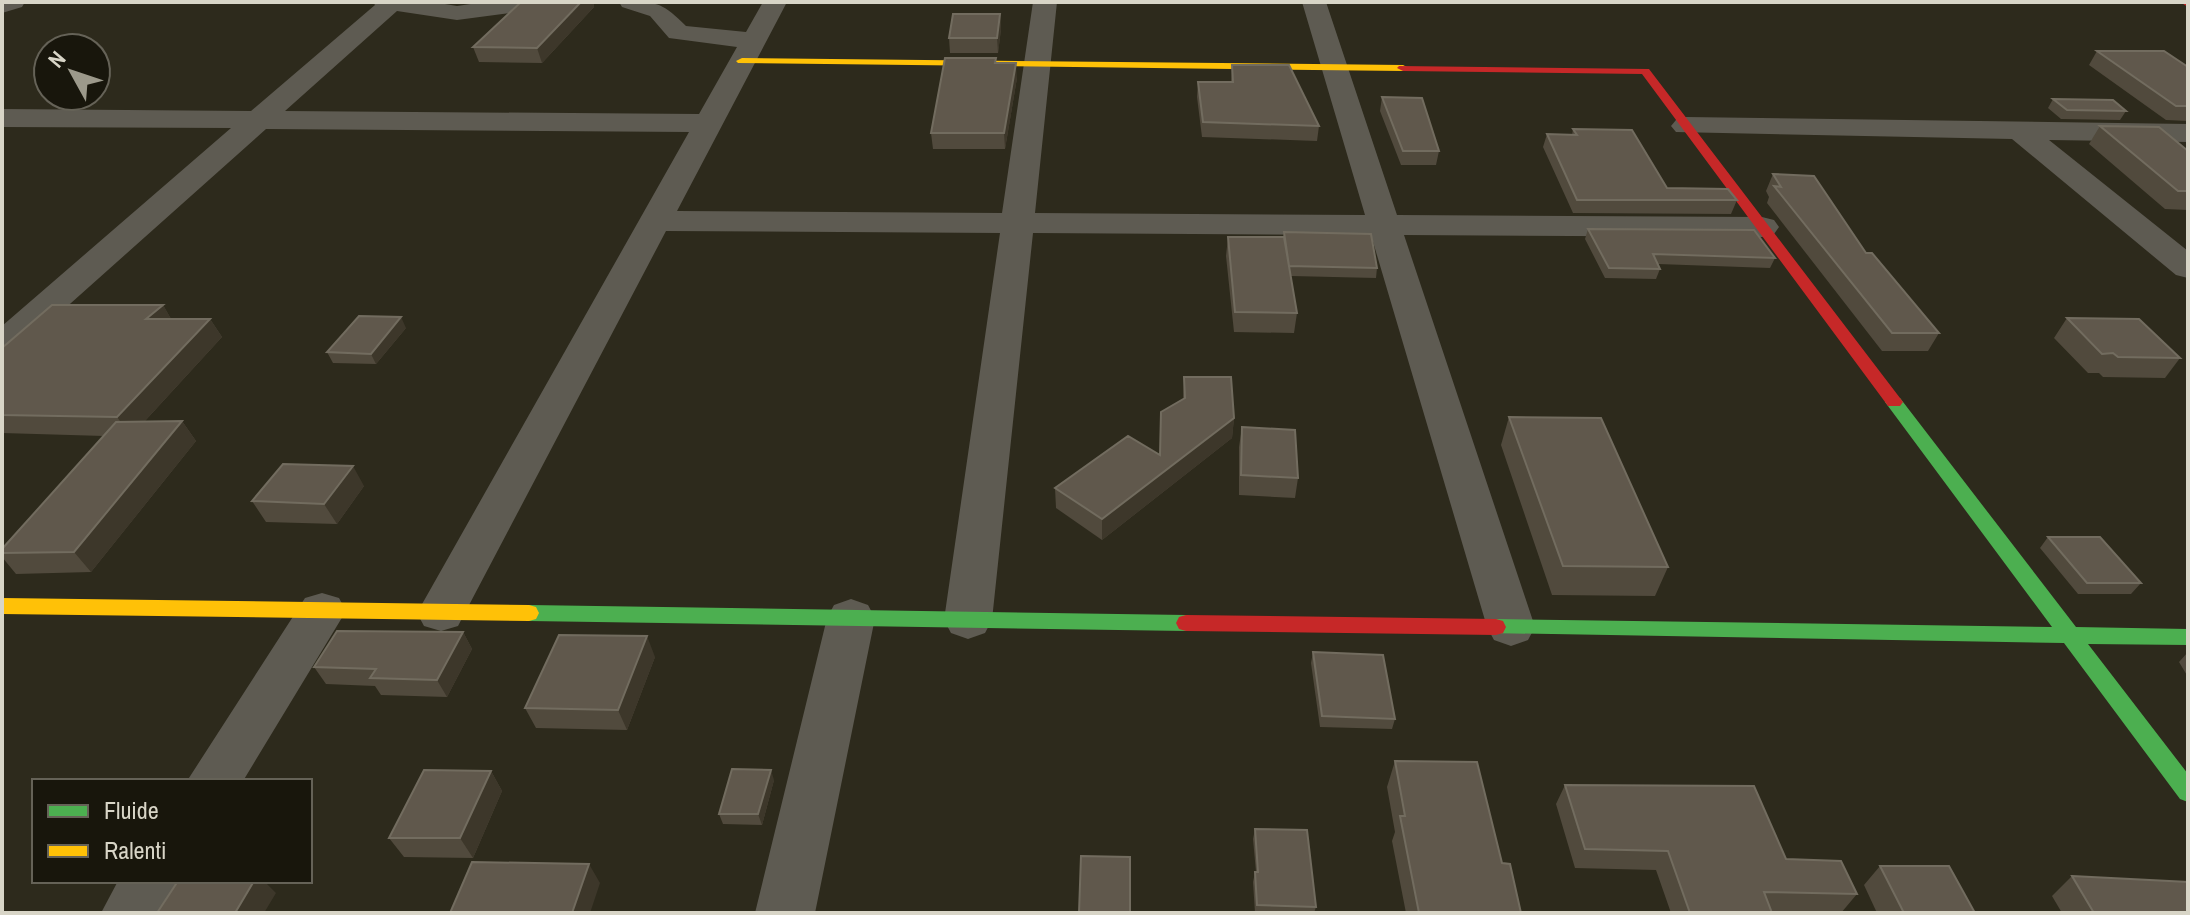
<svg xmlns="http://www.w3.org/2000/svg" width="2190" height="915" font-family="'Archivo Narrow',sans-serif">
	<rect width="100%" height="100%" fill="#2d2a1c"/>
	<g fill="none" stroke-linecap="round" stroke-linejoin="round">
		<!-- street -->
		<path fill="#5e5b52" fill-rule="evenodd" d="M2,2H25L22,7L2,13Z
			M373,2H433L457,6L484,2H552L549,7L540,9L457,20L397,11L285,111L699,114L737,47L669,38L650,16L622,7L619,2C656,2 660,0 686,26L746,32L763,2H787L677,211L1002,213L1033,2H1057L1035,213L1365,215L1302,2H1326L1397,215L1762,217L1774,220L1779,227L1774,234L1762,237L1404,235L1535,627L1528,640L1511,646L1494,640L1487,627L1371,235L1033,233L992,620L985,633L968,639L951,633L944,620L1000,233L666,231L458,626L441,631L424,626L417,613L689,132L266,129L15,353L2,356V326L231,128L2,127V109L251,111L375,5Z
			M1686,117L2188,124V142L2049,140L2188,251V278L2176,275L2012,139L1676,132L1671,126L1676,120Z
			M322,593L339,598L346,611L243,781H187L305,598Z
			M851,599L868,605L875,618L815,913H755L827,618L834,605Z
			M118,881H180L164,913H101Z"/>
		<!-- fast -->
		<path fill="#4caf50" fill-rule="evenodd" d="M1894,397L1900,398L2076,627L2188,629V645L2088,644L2188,774V802L2180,799L2064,643L1489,633L1486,627L1489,621L1496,619L2052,627L1888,406L1885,402Z
			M529,605L1186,615L1193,617L1196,623L1193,629L1186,631L529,621L522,619L519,613L522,607Z"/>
		<!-- slow -->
		<path fill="#ffc107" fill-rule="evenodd" d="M742,58L1403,65L1409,68L1403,71L738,63L736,61Z
			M2,598L529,605L536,607L539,613L536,619L529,621L2,614Z"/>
		<!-- jam -->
		<path fill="#c62828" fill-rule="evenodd" d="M2180,2H2188V7Z
			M1399,66L1649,69L1900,398L1903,402L1900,406H1888L1642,74L1403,71L1397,68Z
			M1186,615L1496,619L1503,621L1506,627L1503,633L1496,635L1186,631L1179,629L1176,623L1179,617Z"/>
	</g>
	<!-- wall -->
	<path fill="#514a3d" d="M521,2H593L594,7L542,63L479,62L473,47Z
		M1000,14L1001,29L998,53H950L949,38Z
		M2097,51L2188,67V121L2166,120L2089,65Z
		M996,58V63L1017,78L1005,149H933L931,133Z
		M1232,65L1319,126L1317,141L1202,137L1197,97L1198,82H1231Z
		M1382,97L1439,151L1436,165H1401L1380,111Z
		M2053,99L2126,111L2120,120L2061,119L2048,108Z
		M2100,126L2188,151V210L2165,209L2089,144Z
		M1573,129L1667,188L1737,200L1731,214L1573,213L1543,147L1547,134L1572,135Z
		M1773,174L1866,253L1939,333L1928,351H1882L1767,203L1769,197L1766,191Z
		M1588,229L1775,258L1770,268L1658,264L1660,269L1656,279L1605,278L1585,239Z
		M1284,232L1377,268L1376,278L1291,276L1297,313L1294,333L1234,332L1226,256L1228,237H1283Z
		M163,305L171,319H210L222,337L144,422L182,421L196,441L91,572L16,574L2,557V549L104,436L2,433V348Z
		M2067,318L2180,358L2165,378L2103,377L2099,373H2088L2054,338Z
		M406,328L376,364L333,363L327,352Z
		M1184,377L1234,418L1232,438L1102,540L1056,508L1055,488L1160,454L1183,399Z
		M1509,417L1668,567L1655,596L1552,595L1501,445Z
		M1242,427L1298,478L1295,498L1239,495V447Z
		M364,486L337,524L266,522L252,501Z
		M2048,537L2141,583L2131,594H2078L2040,548Z
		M463,632L472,649L447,697L381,695L375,686L326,684L314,667Z
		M1313,652L1395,719L1392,729L1320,727L1311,663Z
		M2188,652V677L2179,662Z
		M655,657L627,730L536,728L525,708Z
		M1395,761L1521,913H1406L1392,841L1395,832L1387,787Z
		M491,771L502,791L473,858L404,857L389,838Z
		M774,780L762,825L723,824L719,814Z
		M1565,785L1786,859L1857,894L1841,913L1772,911V913H1671L1656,870L1575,868L1556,804Z
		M1255,829L1316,907L1314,913H1255L1253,882L1255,872H1256L1253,839Z
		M1880,866L1975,913H1877L1864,885Z
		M2072,876L2188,913H2062L2052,896Z"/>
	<!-- shaded-wall -->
	<path fill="#3d372a" d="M581,2H593L594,7L542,63L537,48Z
		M1000,14L1001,29L998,53L997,38Z
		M1016,63L1017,78L1005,149L1004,133Z
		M163,305L174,324L146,319Z
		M401,317L406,328L376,364L371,354Z
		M210,319L222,337L131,436L117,417Z
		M1234,418L1232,438L1102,540V519Z
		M182,421L196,441L91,572L74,552Z
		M353,466L364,486L337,524L324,504Z
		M463,632L472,649L447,697L437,680Z
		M647,636L655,657L627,730L618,710Z
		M771,770L774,780L762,825L758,814Z
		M491,771L502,791L473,858L460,838Z
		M589,864L600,883L590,913H572Z
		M254,881H264L276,893L264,913H235Z"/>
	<!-- building -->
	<path fill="#60584c" stroke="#726c5f" stroke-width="2" d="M521,2H581L537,48L473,47Z
		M953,14H1000L997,38H949Z
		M2097,51H2164L2188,67V106H2176Z
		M945,58H996L995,63H1016L1004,133H931Z
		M1232,65H1289L1319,126L1203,122L1198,82H1233Z
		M1382,97L1422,98L1439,151H1403Z
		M2053,99L2113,100L2126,111L2067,110Z
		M2100,126L2159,127L2188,151V191H2178Z
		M1573,129L1632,130L1667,188L1728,189L1737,200H1577L1547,134L1577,135Z
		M1773,174L1814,176L1866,253H1872L1939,333H1892L1774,186L1781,187Z
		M1588,229L1754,230L1775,258L1653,254L1660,269L1609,268Z
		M1284,232L1371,234L1377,268L1289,266Z
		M1228,237H1284L1297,313L1235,312Z
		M52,305H163L146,319H210L117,417L2,415V348Z
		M359,316L401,317L371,354L327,352Z
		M2067,318L2139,319L2180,358L2118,357L2113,353L2102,354Z
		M1184,377H1231L1234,418L1102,519L1055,488L1128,436L1160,455L1161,412L1185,398Z
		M1509,417L1601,418L1668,567L1563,566Z
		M182,421L74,552L2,553V549L116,422Z
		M1242,427L1295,430L1298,478L1241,475Z
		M283,464L353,466L324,504L252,501Z
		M2048,537H2100L2141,583H2087Z
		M337,631L463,632L437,680L370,678L376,669L314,667Z
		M559,635L647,636L618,710L525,708Z
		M1313,652L1383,655L1395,719L1322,716Z
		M1395,761L1477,762L1502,863L1510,864L1521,913H1419L1400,816H1405Z
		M732,769L771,770L758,814H719Z
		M424,770L491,771L460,838H389Z
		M1565,785L1754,786L1786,859L1841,861L1857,894L1764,892L1772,913H1690L1668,851L1585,849Z
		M1255,829L1307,830L1316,907L1257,905L1255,872H1258Z
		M1081,856L1130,857V913H1079Z
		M472,862L589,864L572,913H450Z
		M1880,866H1949L1975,913H1904Z
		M2072,876L2188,882V913H2094Z
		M178,881H254L235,913H157Z"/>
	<!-- border -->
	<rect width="2190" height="915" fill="none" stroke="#d8d5c7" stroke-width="8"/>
	<!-- legend -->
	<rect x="32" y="779" width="280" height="104" fill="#18160c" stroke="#656257" stroke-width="2"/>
	<rect x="48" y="805" width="40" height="12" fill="#4caf50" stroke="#656257" stroke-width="2"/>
	<text x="104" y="819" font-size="24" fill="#d8d5c7">Fluide</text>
	<rect x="48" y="845" width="40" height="12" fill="#ffc107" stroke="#656257" stroke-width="2"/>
	<text x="104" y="859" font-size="24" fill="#d8d5c7">Ralenti</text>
	<!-- north arrow -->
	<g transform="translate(72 72) rotate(310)"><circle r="38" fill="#18160c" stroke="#656257" stroke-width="2"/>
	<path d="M0-6L14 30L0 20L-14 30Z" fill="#9c998b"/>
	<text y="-12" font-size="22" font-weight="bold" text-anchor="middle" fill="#d8d5c7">N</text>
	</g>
</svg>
